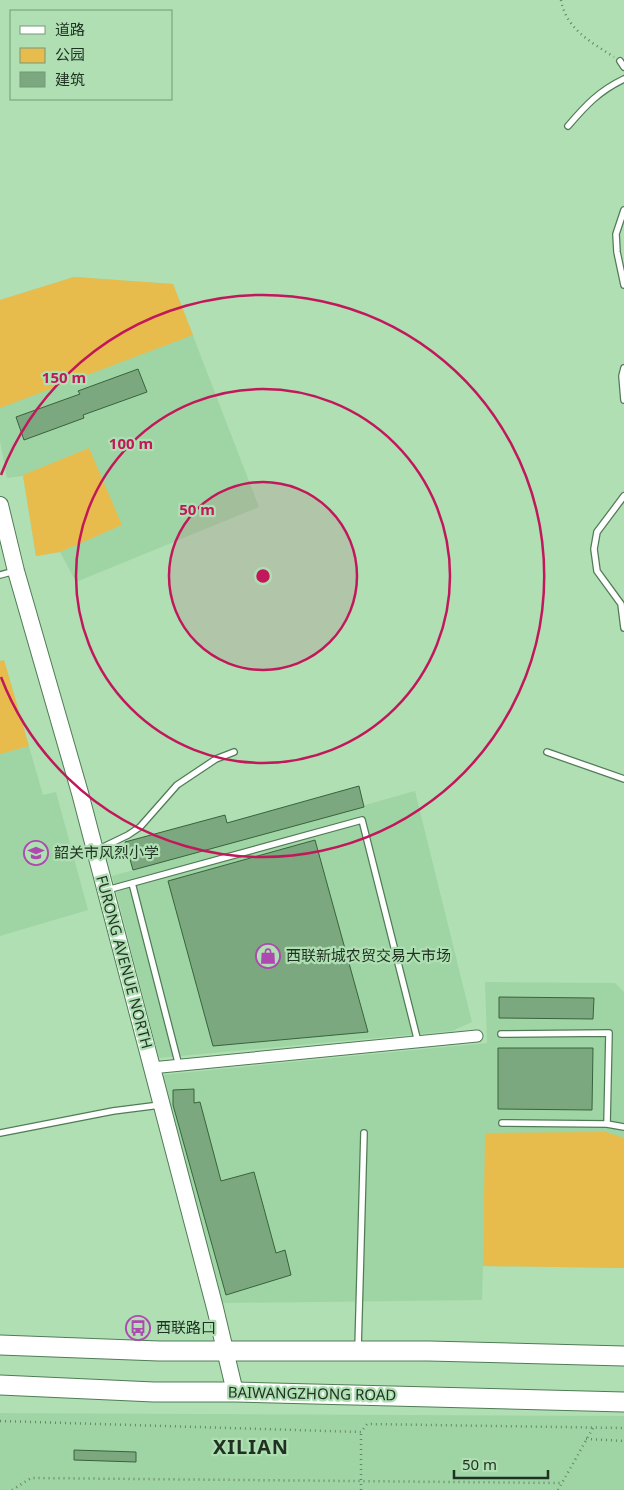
<svg xmlns="http://www.w3.org/2000/svg" width="624" height="1490" font-family="'Noto Sans','Noto Sans SC',sans-serif">
	<rect width="100%" height="100%" fill="#afdfb3"/>
	<!-- built -->
	<path fill="#9fd5a4" d="M74,277L173,284L259,507L76,582L60,552L36,556L23,476L7,478L0,441V300Z
		M4,660L43,795L56,792L88,910L0,936V661Z
		M415,791L472,1022L452,1031L159,1058L112,876Z
		M485,982L615,983L624,992V1268L483,1266L482,1300L222,1303L161,1075L487,1043Z
		M0,1413L624,1416V1490H0Z"/>
	<!-- green -->
	<path fill="#e8bc4c" d="M74,277L173,284L193,335L0,408V300Z
		M89,448L122,525L60,552L36,556L23,475Z
		M4,660L29,746L0,754V661Z
		M606,1132L624,1138V1268L483,1266L485,1133Z"/>
	<!-- building -->
	<path fill="#7ba87f" stroke="#38633d" d="M138,369L147,392L83,415L84,418L24,440L16,417L80,394L78,391Z
		M359,786L364,807L133,870L125,842L225,815L227,823Z
		M315,840L368,1032L213,1046L168,881Z
		M499,997L594,998L593,1019L499,1018Z
		M498,1048H593L592,1110L498,1109Z
		M194,1089V1103L200,1102L221,1181L254,1172L276,1253L285,1250L291,1275L226,1295L173,1105V1090Z
		M74,1450L136,1452V1462L74,1460Z"/>
	<g fill="none" stroke-linecap="round" stroke-linejoin="round">
		<defs>
			<path id="service" d="M620,61L624,67
				M568,126C586,105 599,91 624,79
				M624,210L616,234L617,252L624,285
				M624,368L622,376L624,400
				M624,496L597,532L594,549L597,571L621,604L624,628
				M0,575L15,571
				M547,752L624,779
				M97,850L128,835L140,827L177,785L216,759L234,752
				M132,883L179,1066
				M107,890L362,820L418,1042
				M501,1034L609,1033L607,1124
				M502,1123L607,1124L624,1127
				M0,1133L113,1111L160,1105
				M358,1349L364,1133"/>
			<path id="minor" d="M151,1068L477,1036"/>
			<path id="secondary" d="M0,505L16,571L80,793L215,1308L235,1392"/>
			<path id="primary" d="M0,1345L159,1351H429L624,1356
				M0,1385L154,1392H235L624,1402"/>
		</defs>
		<!-- service casing -->
		<use href="#service" stroke="#507c55" stroke-width="8"/>
		<!-- minor casing -->
		<use href="#minor" stroke="#507c55" stroke-width="13"/>
		<!-- secondary casing -->
		<use href="#secondary" stroke="#507c55" stroke-width="18"/>
		<!-- primary casing -->
		<use href="#primary" stroke="#507c55" stroke-width="21"/>
		<!-- path -->
		<path stroke="#668669" stroke-width="2.5" stroke-dasharray="1 4" stroke-linecap="butt" d="M561,0C566,29 591,42 614,57
			M0,1421L361,1432L367,1424L624,1428
			M586,1439L624,1441
			M12,1490L31,1478L562,1483
			M361,1490V1432
			M558,1490L593,1428"/>
		<!-- service -->
		<use href="#service" stroke="#fff" stroke-width="5.5"/>
		<!-- minor -->
		<use href="#minor" stroke="#fff" stroke-width="11"/>
		<!-- secondary -->
		<use href="#secondary" stroke="#fff" stroke-width="16"/>
		<!-- primary -->
		<use href="#primary" stroke="#fff" stroke-width="19"/>
	</g>
	<!-- distance rings -->
	<circle cx="263" cy="576" r="94" fill="#c2185b" fill-opacity=".12"/>
	<g fill="none" stroke="#c2185b" stroke-width="2.5">
		<circle cx="263" cy="576" r="94"/>
		<circle cx="263" cy="576" r="187"/>
		<path d="M1 475A281 281 0 1 1 1 677"/>
	</g>
	<!-- icons -->
	<defs>
		<symbol id="school-ring" viewBox="-11 -11 22 22"><circle r="9.5" fill="#afdfb3" stroke="#ad49af" stroke-width="1.5"/><path d="M0-5L7-2L0 1L-7-2ZM-4 1L0 2.5L4 1V4Q0 6-4 4Z" fill="#ad49af"/></symbol>
		<symbol id="shop-ring" viewBox="-11 -11 22 22"><circle r="9.5" fill="#afdfb3" stroke="#ad49af" stroke-width="1.5"/><path d="M-5-2.5h2.3a2.7 3.5 0 0 1 5.4 0H5L5.5 6h-11ZM-1.5-2.5h3a1.5 2.3 0 0 0-3 0Z" fill="#ad49af"/></symbol>
		<symbol id="bus-ring" viewBox="-11 -11 22 22"><circle r="9.5" fill="#afdfb3" stroke="#ad49af" stroke-width="1.5"/><path d="M-5-6H5V4H4V6H2V4H-2V6H-4V4H-5ZM-3.5-4V0h7V-4ZM-3.5 1.2v1.5H-2V1.2ZM2 1.2v1.5H3.5V1.2Z" fill="#ad49af"/></symbol>
	</defs>
	<g fill-rule="evenodd">
		<use href="#school-ring" x="22" y="839" width="28" height="28"/>
		<use href="#shop-ring" x="254" y="942" width="28" height="28"/>
		<use href="#bus-ring" x="124" y="1314" width="28" height="28"/>
	</g>
	<g text-anchor="middle" stroke-width="4.5" stroke-linejoin="round" paint-order="stroke">
		<!-- poi labels -->
		<g font-size="15" fill="#1f3121" stroke="#afdfb3" text-anchor="start">
			<text x="54" y="858">韶关市风烈小学</text>
			<text x="286" y="961">西联新城农贸交易大市场</text>
			<text x="156" y="1333">西联路口</text>
		</g>
		<!-- street labels -->
		<g font-size="15" fill="#1f3121" stroke="#afdfb3">
			<text transform="translate(124 962) rotate(75)" y="5">FURONG AVENUE NORTH</text>
			<text transform="translate(312 1394) rotate(1)" y="5">BAIWANGZHONG ROAD</text>
		</g>
		<!-- district labels -->
		<g font-size="20" font-weight="bold" letter-spacing="1" fill="#1f3121" stroke="#afdfb3">
			<text x="251" y="1454">XILIAN</text>
		</g>
	</g>
	<circle cx="263" cy="576" r="8" fill="#c2185b" stroke="#afdfb3" stroke-width="2.5"/>
	<g font-size="15" text-anchor="middle" font-weight="bold" fill="#c2185b" stroke="#afdfb3" stroke-width="4.5" stroke-linejoin="round" paint-order="stroke">
		<text x="64" y="383">150 m</text>
		<text x="131" y="449">100 m</text>
		<text x="197" y="515">50 m</text>
	</g>
	<!-- legend -->
	<rect x="10" y="10" width="162" height="90" fill="#afdfb3" stroke="#759979"/>
	<rect x="20" y="26" width="25" height="8" fill="#ffffff" stroke="#759979"/>
	<text x="55" y="35" font-size="15" fill="#1f3121">道路</text>
	<rect x="20" y="48" width="25" height="15" fill="#e8bc4c" stroke="#759979"/>
	<text x="55" y="60" font-size="15" fill="#1f3121">公园</text>
	<rect x="20" y="72" width="25" height="15" fill="#7ba87f" stroke="#759979"/>
	<text x="55" y="85" font-size="15" fill="#1f3121">建筑</text>
	<!-- scale -->
	<path d="M454 1470v8h94v-8" fill="none" stroke="#1f3121" stroke-width="2.5"/>
	<text x="462" y="1470" font-size="15" fill="#1f3121" stroke="#afdfb3" stroke-width="4" paint-order="stroke">50 m</text>
</svg>
